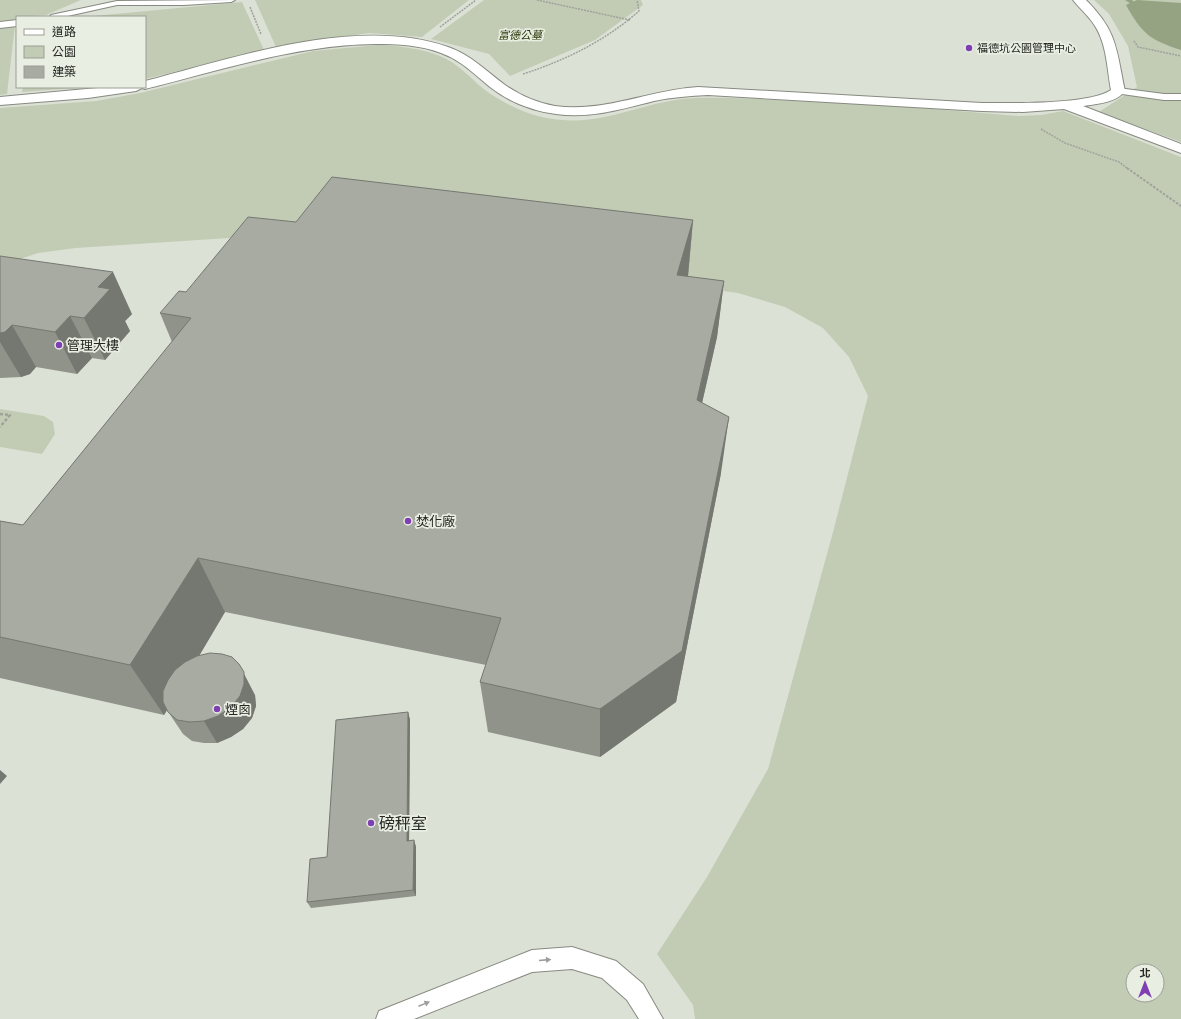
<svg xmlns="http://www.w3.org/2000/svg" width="1181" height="1019" font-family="'Zilla Slab','Noto Sans TC',serif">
	<rect width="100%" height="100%" fill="#dce1d6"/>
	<!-- green -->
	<path fill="#c2ccb5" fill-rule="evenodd" d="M0,0H81L46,15L17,17V19L0,22Z
		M255,0H469L422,37L369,33L276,47Z
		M484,0H641L643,5L595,40L510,76L489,54L431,39Z
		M1094,0H1181V142L1099,112L1137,87L1128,46L1109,14Z
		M242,2L264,50L145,79V17H83Z
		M15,25L7,94L0,95V27Z
		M378,45C399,46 420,48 440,56C458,63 470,78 485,90C507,106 534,118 562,120C610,124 650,99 696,98C736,97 776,100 816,102C884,105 951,110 1019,116L1041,115L1063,111L1181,157V1019H695L693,1005L657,954L707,877L768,769L833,532L868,396L849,357L823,328L785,307L738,293L686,286L688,275L277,235L76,248L38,253L0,266V108L96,101L140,93L313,51ZM1133,971H1157V995H1133Z
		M23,87H88L22,92Z
		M0,409L44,416L53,422L55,434L42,454L0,447Z"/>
	<!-- water -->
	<path fill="#95a383" d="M1137,0L1181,3V50C1150,40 1142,34 1126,5Z"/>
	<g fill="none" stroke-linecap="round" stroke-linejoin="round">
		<!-- stream -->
		<path fill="#95a383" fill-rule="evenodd" d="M1125,0H1132L1134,2L1131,4Z"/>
		<defs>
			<path id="lane" d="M235,0L231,2L184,5H117L63,17H50L51,15L117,1Z
				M17,20V26L0,28V22Z
				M1118,88L1164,94H1181V100H1164L1115,93L1113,91Z
				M572,947L616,961L643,984L663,1019H639L627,1000L602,978L572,969L532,972L414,1019H376L379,1011L532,950Z"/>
			<path id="street" d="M1073,0H1086C1118,32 1116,49 1125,91C1116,103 1096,104 1083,106L1181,144V153L1064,109L1023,112L982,111L708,95C690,96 672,97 654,101C622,109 590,119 556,114C533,111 509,102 490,87C474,74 461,60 441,53C420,45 398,44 375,44C296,45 221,70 145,89L142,88L136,91L88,98L0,105V97L108,87H145V81C234,58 358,15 448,47C471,55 486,71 505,85C519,95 537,103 555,106C603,113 650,90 698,87L982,103C1011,103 1088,105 1111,90C1107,69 1107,45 1095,26C1089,16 1080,9 1073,0Z"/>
		</defs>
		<!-- lane casing -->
		<use href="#lane" stroke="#868a80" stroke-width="2"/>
		<!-- street casing -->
		<use href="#street" stroke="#868a80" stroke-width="2"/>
		<!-- path-far2 -->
		<path stroke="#9fa29a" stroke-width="1.5" stroke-dasharray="2 1" stroke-linecap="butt" d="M537,0L630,20
			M250,7L261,34
			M440,27L476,0
			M1134,41L1138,47L1181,56
			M523,74C566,60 605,41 639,11L637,0
			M1041,129L1065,143L1119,162L1128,169"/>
		<!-- path-far1 -->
		<path stroke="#9fa29a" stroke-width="2" stroke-dasharray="2.5 1.5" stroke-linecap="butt" d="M1127,168L1181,206"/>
		<!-- path -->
		<path stroke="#9fa29a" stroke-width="2.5" stroke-dasharray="3 2" stroke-linecap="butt" d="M0,414L10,415L0,427"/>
		<!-- lane -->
		<use href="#lane" fill="#fff" fill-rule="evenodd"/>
		<!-- street -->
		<use href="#street" fill="#fff" fill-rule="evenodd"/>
	</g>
	<!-- wall -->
	<path fill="#90938a" d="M693,220L688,277L724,281L717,337L702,403L721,473L676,702L600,757L488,732L480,682L486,665L225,612L199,656L255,695L256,706L252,718L243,729L231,737L217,743H204L192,741L183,734L167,710L164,715L0,678V521L23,525L172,342L160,313L186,292L296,222Z
		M0,256L132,314L125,321L130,331L105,360L92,358L77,374L36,367L30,374L21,377L0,378Z
		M408,712L410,720L409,841L414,840L416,847V896L311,908L307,902Z"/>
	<!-- shaded-wall -->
	<path fill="#757871" d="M693,220L688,275L672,331L677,275Z
		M113,272L132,314L125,321L130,331L105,360L84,318L98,287Z
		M724,281L717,337L690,456L697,400Z
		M70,316L92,358L77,374L55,332Z
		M12,325L36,367L30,374L21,377L0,342V333Z
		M729,417L721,473L676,702L600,757V709Z
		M198,558L225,612L164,715L130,665Z
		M239,664L255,695L256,706L252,718L243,729L231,737L217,743L204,721Z
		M408,712L410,720L409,848L407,841Z
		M0,770L7,776L0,784Z
		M414,840L416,847V896L413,890Z"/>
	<!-- building -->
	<path fill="#a7aba1" stroke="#757871" d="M332,177L693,220L677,275L724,281L697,400L729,417L682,651L600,709L480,682L501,618L198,558L130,665L0,637V521L23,525L191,318L160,313L179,291L186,292L248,217L296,222Z
		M0,256L113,272L98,287L110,289L84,318L70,316L55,332L12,325L5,332L0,333Z
		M210,653L222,654L232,657L239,664L244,672V684L240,696L231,707L218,716L204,721L190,722L177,720L168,712L163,702V691L168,680L175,670L185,662L197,656Z
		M408,712L407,841L414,840L413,890L307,902L310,859L327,857L336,720Z"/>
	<!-- one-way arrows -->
	<defs><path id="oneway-solid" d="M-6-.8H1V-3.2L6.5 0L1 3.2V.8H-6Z"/></defs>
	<g fill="#9d9e9c">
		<use href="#oneway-solid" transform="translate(545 960) rotate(-5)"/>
		<use href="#oneway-solid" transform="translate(424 1004) rotate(-22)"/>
	</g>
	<!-- markers -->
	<g fill="#7f3fb3" stroke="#e9eee3" stroke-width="1.5">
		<circle cx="969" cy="48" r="4"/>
		<circle cx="59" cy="345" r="4"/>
		<circle cx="408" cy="521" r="4"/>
		<circle cx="217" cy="709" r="4"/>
		<circle cx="371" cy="823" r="4"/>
	</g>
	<g text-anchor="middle" stroke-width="3.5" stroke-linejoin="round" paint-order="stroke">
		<!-- far-park labels -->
		<g font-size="11" font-style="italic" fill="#273804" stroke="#e9eee3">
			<text x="520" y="39">富德公墓</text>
		</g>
		<!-- far-poi labels -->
		<g font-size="11" fill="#262723" stroke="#e9eee3" text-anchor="start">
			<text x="977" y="52">福德坑公園管理中心</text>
		</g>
		<!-- poi labels -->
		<g font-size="13" fill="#262723" stroke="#e9eee3" text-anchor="start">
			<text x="67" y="350">管理大樓</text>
			<text x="416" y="526">焚化廠</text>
			<text x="225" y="714">煙囪</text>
		</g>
		<!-- near-poi labels -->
		<g font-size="16" fill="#262723" stroke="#e9eee3" text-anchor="start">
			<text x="379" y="829">磅秤室</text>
		</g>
	</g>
	<!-- legend -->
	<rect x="16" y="16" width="130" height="72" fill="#e9eee3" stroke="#9b9e96"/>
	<rect x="24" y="29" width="20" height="6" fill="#ffffff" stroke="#9b9e96"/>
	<text x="52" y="36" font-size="12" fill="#262723">道路</text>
	<rect x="24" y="46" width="20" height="12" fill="#c2ccb5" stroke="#9b9e96"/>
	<text x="52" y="56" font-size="12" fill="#262723">公園</text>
	<rect x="24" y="66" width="20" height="12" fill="#a7aba1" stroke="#9b9e96"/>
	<text x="52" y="76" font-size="12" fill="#262723">建築</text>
	<!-- north arrow -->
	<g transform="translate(1145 983)"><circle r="19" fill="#e9eee3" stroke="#9b9e96"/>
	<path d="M0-3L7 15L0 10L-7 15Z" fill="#7f3fb3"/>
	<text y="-6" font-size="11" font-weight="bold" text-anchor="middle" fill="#262723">北</text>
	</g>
</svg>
